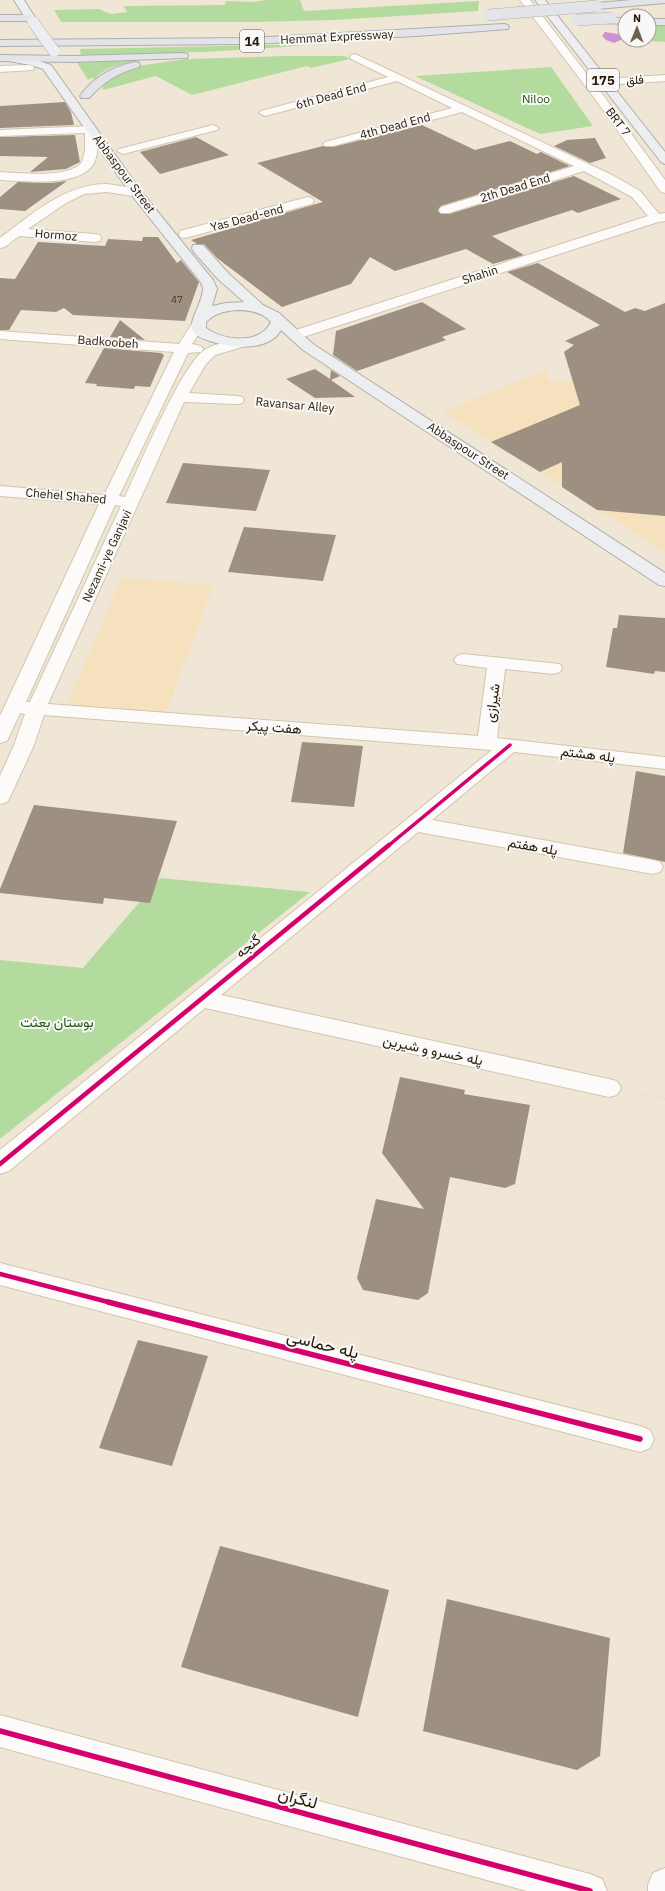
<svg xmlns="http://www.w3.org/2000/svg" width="665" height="1891" font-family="'IBM Plex Sans',Vazirmatn,sans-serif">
	<rect width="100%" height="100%" fill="#f0e6d6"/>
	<!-- built -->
	<path fill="#f6e1bf" d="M539,372H547V381L665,384V553L540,472L443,412Z
		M122,577L213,586L166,714L67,704Z"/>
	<!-- green -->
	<path fill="#b4db9e" d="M267,0H300L304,11L479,1L478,11L335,20L256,22H61L54,10L99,9L111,14L127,12L124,6L225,5L226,1L251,2Z
		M649,25H665V42L643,41L642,40H649Z
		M318,44C239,51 161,55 81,55L80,49Z
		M285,56H345L350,59L311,68L307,66L192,95L156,76L103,90V83L108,76L137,66L187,59Z
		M144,60C132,62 100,67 96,79L91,78L88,80L76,61Z
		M551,67L593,126L540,134L415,76Z
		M160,878L310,892L0,1139V960L83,968Z"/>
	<!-- water -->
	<path fill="#cb91d0" d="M605,32L618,34L623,39L614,43L606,40L602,36Z"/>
	<!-- building -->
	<path fill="#9e9081" d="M65,102L71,112L74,125L0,128V106Z
		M422,125L475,150L510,141L537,154L541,152L570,166L441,206L438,211L441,214H449L574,176L621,199L578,213L572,210L492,236L524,255L493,264L466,249L395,271L370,257L351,284L282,307L217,258L204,244H197L191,240L323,202L257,163L323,146L333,147Z
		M75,135L80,162L66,169L30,172L48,157L0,156V137Z
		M196,137L229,155L160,174L140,152Z
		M595,138L606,158L590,163L554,146L567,140Z
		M67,181L25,211L0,209V197L18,182L51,183Z
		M143,237H158L177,263L181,260L199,282L185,321L73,315L64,308L56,312L21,310L9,330H0V278L15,279L38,242L105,246L108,239L142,241Z
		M538,263L625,312L635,308L645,311L665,303V516L597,510L562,487V462L540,472L491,442L580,405L564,352L574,345L565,341L600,325L507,272Z
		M422,302L466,329L442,337L446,340L357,371L333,355L336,331Z
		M120,320L145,340L110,337Z
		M104,348L161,353L164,355L150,387L135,386L134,389L96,386L97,384L85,383Z
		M315,369L330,379L331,370L340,376L331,380L355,397L315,398L286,379Z
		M183,463L270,470L256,511L166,503Z
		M244,527L336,535L323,581L228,572Z
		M619,615L665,618V672L655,671L654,674L606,667L613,628H617Z
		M302,742L363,746L354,807L291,802Z
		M636,771L665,776V862L623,853Z
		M34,805L177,821L150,903L104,898L103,904L0,893V889Z
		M400,1077L465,1090L464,1094L530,1105L515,1184L505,1188L450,1177L428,1293L418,1300L363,1290L357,1278L376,1199L424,1209L382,1153Z
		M138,1340L208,1356L172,1466L99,1448Z
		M220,1546L389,1590L358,1717L181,1667Z
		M447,1599L610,1638L600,1756L577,1770L423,1731Z"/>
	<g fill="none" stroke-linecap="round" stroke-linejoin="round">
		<defs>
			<path id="minor" d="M520,0H530L600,91L665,180V193L661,192L593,96Z
				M355,54L614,176L640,191L659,214L665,213V221L658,222L300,338H290L288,335L290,332L648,216L632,197L584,171L449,213H441L439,210L441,207L574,166L462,112L333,146H325L323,144L325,142L452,108L397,81L265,116L259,113L261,111L388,77L351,59L350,57L351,55Z
				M29,65L33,66L34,68L33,70L0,72V66Z
				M665,75V81L604,85L599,82L604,79Z
				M213,125L219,128L217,130L123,154L117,151L119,149Z
				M91,126L97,129C97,140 99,153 94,163C80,188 24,181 0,180V172C20,173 69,179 82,162L85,151V133L0,136V130Z
				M107,184L133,188L139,192L133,196L107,192L84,194L66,203L28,229L95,234L100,235L101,238L100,241L95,242L19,236L5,247L0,248V238C33,214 64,184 107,184Z
				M308,197L312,198L314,201L312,204L185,238L180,237L179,234L180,231Z
				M198,321L203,322L205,325L192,344L201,346L203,349L201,352L188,353L119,496L125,497C138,469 183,361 206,349C216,343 232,341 244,338L249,339L251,342L249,345L215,355L206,364L189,393L237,396L242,397L244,400L242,403L237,404L184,402L48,704L478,736L487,668L457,664L454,660L457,656L463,654L560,664L562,668L560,672L553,674L505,669L497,738L665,757V769L514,752L432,820L653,860L660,862L663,867L660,872L653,874L418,832L221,995L609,1079L617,1081L621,1088L617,1095L609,1097L205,1008L9,1171L0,1174V1150L492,750L44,715L34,745L10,797L7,802L0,804V776L14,745L25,714L20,713L7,741L0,743V716L99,504L0,496V486L104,495L174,352L0,339V331L179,344L193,322ZM115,505L121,506L30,702H26Z
				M0,1263L640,1426L650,1430L654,1439L650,1448L640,1452L0,1285Z
				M0,1715L590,1874L602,1879L607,1891H527L0,1747Z
				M665,1868V1891H648V1885L653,1873Z"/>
			<path id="major" d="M14,0H24L38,22L37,24H29Z
				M535,0H545L665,152V164L661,162Z
				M7,55L33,59L51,65L141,191L213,280L217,289L212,306L226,303L244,302L218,279L193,251L192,248L193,245H203L228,273L263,305L279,313L313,344L665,573V586L659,585L303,350L281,330C268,353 228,348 207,340C203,339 194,335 192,330C189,320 203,301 203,289C203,287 201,283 200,281L133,197L43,69L31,65L3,60L2,58ZM237,310C250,310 262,312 271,322C260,345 224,341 206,328V322C215,313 225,311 237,310Z"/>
			<path id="highway" d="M632,0H665V3L597,9L592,6L597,3Z
				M0,15H30L35,18L30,21H0Z
				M586,17L625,18V24L582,22L581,20Z
				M649,19H665V25H649Z
				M504,24L508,25L509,27L508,29L417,36L250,44L0,46V40L250,38Z
				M183,53L187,54L188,56L187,58L73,62L0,61V55L73,56Z
				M135,62L139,63L140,65L139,67C117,73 104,82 89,98H81L80,96C93,77 112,67 135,62Z"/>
		</defs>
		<!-- minor casing -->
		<use href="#minor" stroke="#d2c5af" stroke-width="2"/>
		<!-- major casing -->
		<use href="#major" stroke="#afaead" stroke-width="2"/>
		<!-- highway casing -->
		<use href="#highway" stroke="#afaead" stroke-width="2"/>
		<!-- path-far1 -->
		<path stroke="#dedbd5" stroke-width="1.5" stroke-dasharray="0.5 1.5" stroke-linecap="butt" d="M606,41L622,45L642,43L665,44
			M257,402L364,410"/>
		<!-- path -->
		<path stroke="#dedbd5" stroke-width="2.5" stroke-dasharray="1 3" stroke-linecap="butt" d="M633,1093L665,1099"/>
		<!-- minor -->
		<use href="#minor" fill="#fdfbf9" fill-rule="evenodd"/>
		<!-- major -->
		<use href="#major" fill="#eceef0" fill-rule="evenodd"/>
		<!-- highway -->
		<use href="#highway" fill="#e2e4e9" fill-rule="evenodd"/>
		<defs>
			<path id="major-bridge" d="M33,22L54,51"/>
			<path id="highway-bridge" d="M488,15L597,6
				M577,20L611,18"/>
		</defs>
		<!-- major-bridge casing -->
		<use href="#major-bridge" stroke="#afaead" stroke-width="12" stroke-linecap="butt"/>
		<!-- highway-bridge casing -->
		<use href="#highway-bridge" stroke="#afaead" stroke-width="12" stroke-linecap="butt"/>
		<!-- major-bridge -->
		<use href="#major-bridge" stroke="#eceef0" stroke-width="11"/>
		<!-- highway-bridge -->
		<use href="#highway-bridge" stroke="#e2e4e9" stroke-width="11"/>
		<defs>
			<path id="cycleway-far2" d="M388,846L510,745"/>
			<path id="cycleway-far1" d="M0,1164L389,845
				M0,1274L112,1303"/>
			<path id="cycleway" d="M108,1302L640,1439
				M0,1731L590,1891"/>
		</defs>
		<!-- cycleway-far2 casing -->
		<use href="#cycleway-far2" stroke="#f8f8f8" stroke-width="5.5"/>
		<!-- cycleway-far1 casing -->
		<use href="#cycleway-far1" stroke="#f8f8f8" stroke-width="7"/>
		<!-- cycleway casing -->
		<use href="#cycleway" stroke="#f8f8f8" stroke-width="8"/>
		<!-- cycleway-far2 -->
		<use href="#cycleway-far2" stroke="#d6006c" stroke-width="3.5"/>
		<!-- cycleway-far1 -->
		<use href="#cycleway-far1" stroke="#d6006c" stroke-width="4.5"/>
		<!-- cycleway -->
		<use href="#cycleway" stroke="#d6006c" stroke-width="5.5"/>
	</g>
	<g text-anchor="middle" stroke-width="4" stroke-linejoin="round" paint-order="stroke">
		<!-- far-number labels -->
		<g font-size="10" fill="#443621">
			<text x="177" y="303">47</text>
		</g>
		<!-- far-street labels -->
		<g font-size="12" fill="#261801" stroke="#f8f8f8">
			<text transform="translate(337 37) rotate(-3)" y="4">Hemmat Expressway</text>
			<text transform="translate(635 80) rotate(-3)" y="4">فلق</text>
			<text transform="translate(331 96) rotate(-15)" y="4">6th Dead End</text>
			<text transform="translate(618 122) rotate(53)" y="4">BRT 7</text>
			<text transform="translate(395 126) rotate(-15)" y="4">4th Dead End</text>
			<text transform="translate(124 174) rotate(53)" y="4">Abbaspour Street</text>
			<text transform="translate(515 188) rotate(-17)" y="4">2th Dead End</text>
			<text transform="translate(247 218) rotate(-15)" y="4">Yas Dead-end</text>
			<text transform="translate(56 235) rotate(5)" y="4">Hormoz</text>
			<text transform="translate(480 275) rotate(-18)" y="4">Shahin</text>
			<text transform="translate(108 342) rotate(4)" y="4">Badkoobeh</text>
			<text transform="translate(295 405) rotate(5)" y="4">Ravansar Alley</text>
			<text transform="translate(468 451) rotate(33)" y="4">Abbaspour Street</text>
			<text transform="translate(66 496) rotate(5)" y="4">Chehel Shahed</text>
			<text transform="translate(107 556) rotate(-65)" y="4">Nezami-ye Ganjavi</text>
		</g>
		<!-- far-park labels -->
		<g font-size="12" fill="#1f5511" stroke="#f8f8f8">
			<text x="536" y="103">Niloo</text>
		</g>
		<!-- shield labels -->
		<g fill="#f8f8f8" stroke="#655b4b" stroke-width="1">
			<rect x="240" y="30" width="24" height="22" rx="3"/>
			<rect x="587" y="69" width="32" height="22" rx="3"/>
		</g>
		<g font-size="13" font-weight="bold" fill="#261801">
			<text x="252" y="46">14</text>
			<text x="603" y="85">175</text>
		</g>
		<!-- street labels -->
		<g font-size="14" fill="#261801" stroke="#f8f8f8">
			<text transform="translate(492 703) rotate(-82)" y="5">شیرازی</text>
			<text transform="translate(274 727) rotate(4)" y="5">هفت پیکر</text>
			<text transform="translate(588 754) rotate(7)" y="5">پله هشتم</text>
			<text transform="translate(533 846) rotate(10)" y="5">پله هفتم</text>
			<text transform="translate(248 946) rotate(-39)" y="5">گنجه</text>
			<text transform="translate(433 1050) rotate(12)" y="5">پله خسرو و شیرین</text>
		</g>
		<!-- park labels -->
		<g font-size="14" fill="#1f5511" stroke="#f8f8f8">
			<text x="57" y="1027">بوستان بعثت</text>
		</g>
		<!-- near-street labels -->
		<g font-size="17" fill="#261801" stroke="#f8f8f8">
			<text transform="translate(323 1344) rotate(14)" y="6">پله حماسی</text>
			<text transform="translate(298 1798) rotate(15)" y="6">لنگران</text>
		</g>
	</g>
	<!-- north arrow -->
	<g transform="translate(637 28) rotate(1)"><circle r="19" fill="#f8f8f8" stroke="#a49e95"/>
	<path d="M0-3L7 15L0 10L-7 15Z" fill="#6d604c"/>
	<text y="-6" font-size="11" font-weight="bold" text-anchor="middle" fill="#261801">N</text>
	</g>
</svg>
